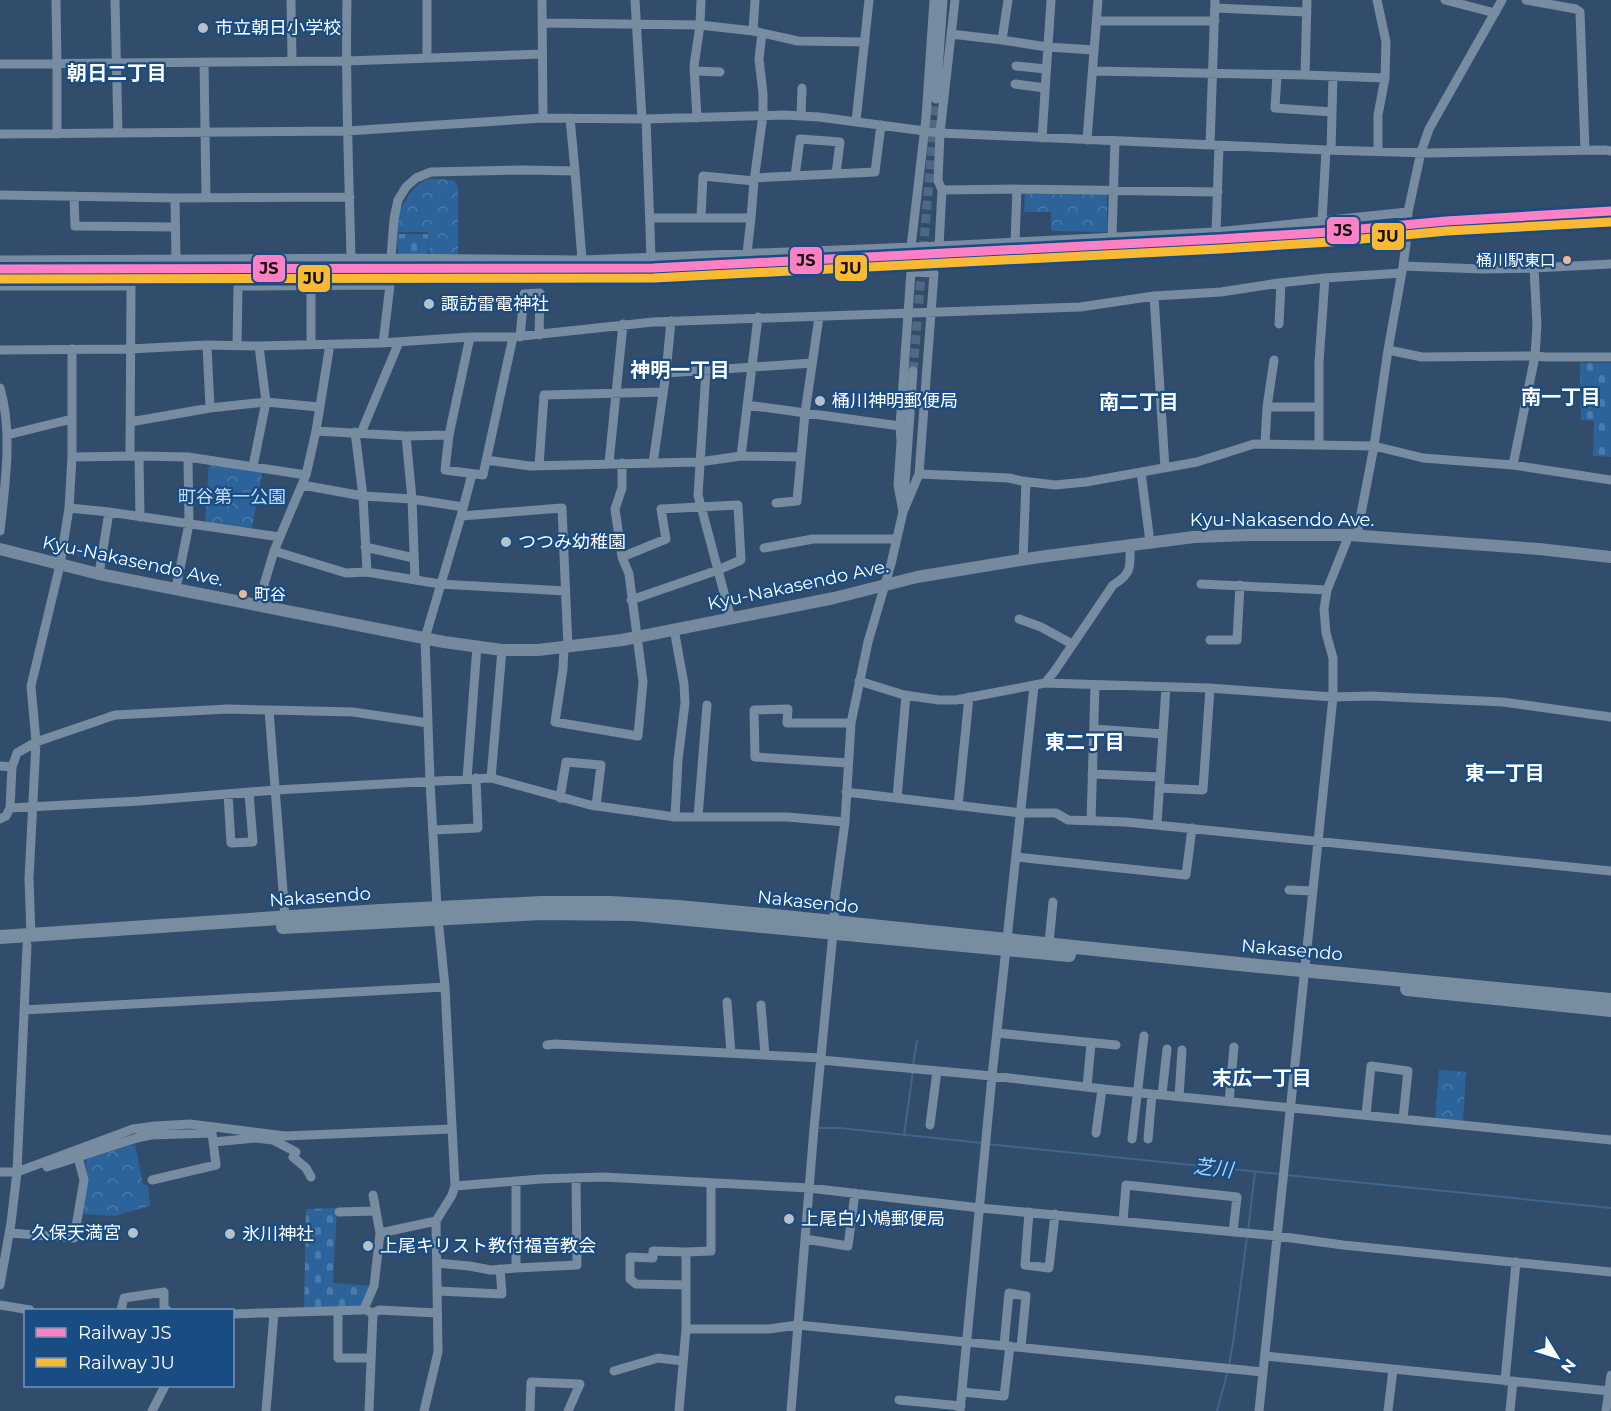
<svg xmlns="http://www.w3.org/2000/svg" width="1611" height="1411" font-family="Montserrat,'Noto Sans JP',sans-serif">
	<defs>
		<pattern id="cemetery-stones" width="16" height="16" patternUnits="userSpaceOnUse" patternTransform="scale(1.5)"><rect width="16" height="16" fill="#2d639b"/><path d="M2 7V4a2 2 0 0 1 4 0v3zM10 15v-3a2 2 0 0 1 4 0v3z" fill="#4c7aaa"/></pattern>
		<pattern id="park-crowns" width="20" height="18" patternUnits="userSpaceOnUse" patternTransform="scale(1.5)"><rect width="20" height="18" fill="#2d639b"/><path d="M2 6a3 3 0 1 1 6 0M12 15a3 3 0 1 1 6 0" fill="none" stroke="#4c7aaa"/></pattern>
	</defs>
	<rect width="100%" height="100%" fill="#314d6b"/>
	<!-- cemetery -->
	<path fill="url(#cemetery-stones)" d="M397,234H428V255L398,254Z
		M1580,363H1611V457L1593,456L1594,421L1581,420Z
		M337,1208L333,1283L374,1286L364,1309L304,1312L306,1209Z"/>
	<!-- park -->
	<path fill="url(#park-crowns)" d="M429,179L454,180L458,187V254H429L428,232H395C397,212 409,186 429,179Z
		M1025,194L1107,195V232L1051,231V212H1024Z
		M209,461L263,469L252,528L205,523Z
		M1439,1070L1466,1072L1463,1122L1435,1121Z
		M135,1144L143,1184L148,1186L150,1206L114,1216L81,1214L87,1177L86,1159Z"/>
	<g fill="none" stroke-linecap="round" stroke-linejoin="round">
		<!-- stream -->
		<path stroke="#40658d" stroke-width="2" d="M913,1065L917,1041
			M817,1128H840L982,1143
			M904,1135L913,1071
			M987,1144L1280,1174
			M1286,1175L1611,1208
			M1248,1231L1255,1172
			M1229,1365L1233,1343L1247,1237
			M1217,1411L1228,1370"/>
		<!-- minor-tunnel -->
		<path stroke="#506881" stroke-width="9" stroke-dasharray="9 4.5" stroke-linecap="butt" d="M913,371L936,99"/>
		<!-- minor -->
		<path stroke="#778ba1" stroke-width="9" d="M56,0L57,64V134
			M115,0L118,133
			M291,0L292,61
			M347,0C345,86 349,172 351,259
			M542,0L543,118
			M635,0L642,119
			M1377,0L1386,42L1385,78L1378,115V151
			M1445,0L1495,13
			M1526,0L1576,9L1580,12L1585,150
			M1215,8L1307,12
			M1097,21H1215
			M543,23L700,25L753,31L798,41L865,42
			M753,31L755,0
			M951,34L1002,40L1047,47L1094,50
			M1002,40L1008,0
			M427,58V0
			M204,62L206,197
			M0,64L346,61L542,54
			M1016,66L1046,69
			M695,71L720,72
			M1093,71L1305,75L1385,78
			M1277,75L1275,108L1332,112
			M1305,75L1307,0
			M1015,84L1045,88
			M936,99L943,0
			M801,116L802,88
			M570,118L575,171L582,260
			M697,118L694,66L700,25L701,0
			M646,119L651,257
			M856,121L869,0
			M0,134L347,131L543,118L646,119L784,115L819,117L940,133L1326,150L1428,153L1605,150L1611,151
			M1042,138L1051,0
			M1087,140L1098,0
			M1210,145L1215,0
			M1331,150L1333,76
			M795,176L800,139L840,142L836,174
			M754,178L875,172L881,125
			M942,190L1017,189L1218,192
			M0,195L175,198L350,197
			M74,196L75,226L175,227
			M175,198L176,259
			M701,217L703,176L754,181
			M650,218H751L747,253
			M751,218L754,181L763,115V94L759,59L762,33
			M1322,221L1326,150
			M1216,232L1219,146
			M1112,237L1115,141
			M1015,242L1017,189
			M939,246L942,190L938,181L940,133L955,0
			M911,247L926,118L934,0
			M391,258L394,219L398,200L406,187L416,178L431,172L524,170L575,171
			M0,260L391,258L582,260L939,246L1216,232L1408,212
			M1403,266L1482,269L1534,268L1611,264
			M911,272L934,273L919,474L903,512L898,485L901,442L900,426Z
			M0,286H131L130,456
			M1154,296L1165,468
			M1279,324L1281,283
			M470,337L449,435L445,470L483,475L513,337
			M520,337L524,294L540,293L539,335
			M311,344V286
			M207,345L210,408
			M237,346L238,286L390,285L383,343
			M0,350L130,349L207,345L259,346L381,343L470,337H513L653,322L1080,307L1154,296L1221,292L1279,283L1325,278L1402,273
			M1388,350L1422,357L1535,356L1546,357H1611
			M706,371L698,495L731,619
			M666,373L812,363
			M0,388C13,431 5,486 0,531
			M747,405L900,426
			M1267,407H1319
			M130,422L210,408L266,402L319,407
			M316,431L406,436L449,435
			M355,432L363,496L367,572
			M361,433L399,342
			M7,435L72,419
			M406,436L412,499L415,579
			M1265,444L1267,407L1274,360
			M1319,445V362L1325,278
			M139,456L140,517
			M741,456L758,317
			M72,457L139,456L188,457L306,475
			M486,460L530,466L699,462L741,456L801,457
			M609,463L623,324
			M653,463L666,373L671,321
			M1513,465L1535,356L1537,325L1534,268
			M253,466L266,402L259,346
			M539,466L544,395L663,392
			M1141,472L1150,542
			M919,474L1009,478L1022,481L1055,485L1086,482L1197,462L1254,444L1374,446L1423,458L1513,465L1611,480
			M302,485L363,496L412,499L463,507
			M776,503L797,501L805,413L819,317
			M69,508L109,512L280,537
			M461,516L562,508L568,647
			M1357,535L1374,446L1388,350L1403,266L1407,237L1408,212L1421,152L1429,129L1502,0
			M365,547L414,558
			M764,548L813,539H897
			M274,551L346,573L367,572L440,584L565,591
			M622,557L666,539L661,509L738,505L741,560L718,570L631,600
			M1023,560L1026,481
			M99,574L109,512
			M1201,584L1327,590
			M176,588L189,524L188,457
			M258,605L274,551L306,475L316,431L330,344
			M1019,619L1041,627L1072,644
			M674,629L684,684L685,703L678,760L675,817
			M1210,640H1237L1240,585
			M564,647L563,669L555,722L638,736L643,682L629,574L622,557L615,509L622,488V463
			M859,681L904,695L939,700H956L1045,683L1208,688L1333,697L1371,696L1503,702L1611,717
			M1045,683L1054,672L1113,585C1133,573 1130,566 1130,545
			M269,710L285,917
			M1094,729L1163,734
			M848,763L755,757L754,710L788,709L787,723H851
			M0,766L12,767
			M1092,774L1160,777
			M491,778L502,650
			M467,779L477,646
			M1159,788L1203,790L1210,688
			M846,792L1021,813H1056L1068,820L1126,822L1611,871
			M228,794L231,843L253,842L249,793
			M560,798L566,762L601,765L596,806
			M897,798L906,695
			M958,806L969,697
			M10,808L12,767L17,753L36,742L115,715L228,709L269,710L353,712L428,723
			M698,817L707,705
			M0,819L6,816L10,808L140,801L276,790L491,778L590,805L675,817H787L845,822
			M1091,821L1095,685
			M1157,825L1166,687
			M433,830L478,828L476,778
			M1016,857L1186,875L1192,828
			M1289,890L1313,891
			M31,935L29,879L36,742L31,686L60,565L69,508L72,457V349
			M1007,939L1034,686
			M1049,943L1053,902
			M727,1002L731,1053
			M761,1005L765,1055
			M24,1010L445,987
			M997,1033L1116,1045
			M547,1045L555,1044L821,1058
			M821,1060L992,1076L1112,1090L1611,1140
			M1087,1087L1091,1043
			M1162,1095L1167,1049
			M1179,1097L1182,1050
			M1229,1102L1234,1047
			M1366,1115L1371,1066L1408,1071L1403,1119
			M930,1125L937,1071
			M1096,1133L1102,1089
			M1132,1139L1144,1036
			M1148,1139L1152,1094
			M214,1142L255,1138L273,1140L296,1152L293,1157L306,1168L311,1177
			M47,1167L137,1138L151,1135L212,1133L216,1165L152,1180
			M0,1172H17L133,1129L155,1126L190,1124L285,1136L452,1129
			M455,1186L541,1179L603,1177L809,1188L980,1208L1277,1236L1343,1245L1611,1272
			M373,1195L380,1233
			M339,1212L376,1211
			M1029,1212L1025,1265L1049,1268L1055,1214
			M1123,1221L1126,1185L1237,1197L1233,1232
			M10,1233L74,1238L84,1180L78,1157
			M805,1239L848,1246L855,1193
			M437,1263L469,1266L491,1270L516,1268V1181
			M516,1268L577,1265L576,1178
			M0,1285L11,1223L17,1172L27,945
			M686,1285L636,1284L630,1279V1257L653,1258V1251L686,1252L711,1251V1183
			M437,1291L502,1294L500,1269
			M0,1305L30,1310
			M121,1310L124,1298L164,1292V1310H167
			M338,1311V1358H371
			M368,1311L373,1313L379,1310L437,1313
			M232,1314L362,1310L364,1309L374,1286L380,1233L436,1221
			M686,1329H769L798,1325L1263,1372
			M1004,1345L1009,1293L1026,1296L1021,1347
			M1265,1356L1609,1391
			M614,1371L658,1358L683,1361
			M1505,1381L1516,1262
			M962,1392L1004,1396L1010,1346
			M899,1400L961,1406
			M152,1411L165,1386
			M266,1411L274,1313
			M369,1411L373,1313
			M424,1411L438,1352L436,1221L452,1195L455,1186L445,987L437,908L430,781L425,638L461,516L472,474
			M530,1411L531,1382L580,1384L568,1411
			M679,1411L686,1329V1252
			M791,1411L814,1128L834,923L835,896L845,822L851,723L868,642L891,564L903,512L913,371
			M960,1411L992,1076L1006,949
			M1259,1411L1333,697V658L1326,633L1324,609L1327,590L1349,535
			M1388,1411L1393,1369
			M1510,1411L1513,1381
			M1606,1411L1611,1375"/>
		<!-- major -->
		<path stroke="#77899e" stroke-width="12" d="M0,549L99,574L444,642L502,650H538L622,640L834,598L917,577L1039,557L1194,537L1250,535H1349L1539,549L1611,557"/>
		<!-- highway -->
		<path stroke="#798da1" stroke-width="14" d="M283,927L542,913L635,914L1069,955
			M0,937L380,911L541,903H610L678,907L765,915L1249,965L1611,1000
			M1407,989L1611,1010"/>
		<defs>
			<path id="rail-1" d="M0,269L653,268L1219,239L1329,232L1446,221L1611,211"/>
			<path id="rail-2" d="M0,279L654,278L1220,249L1330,242L1447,231L1611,222"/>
		</defs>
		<!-- rail-1 casing -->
		<use href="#rail-1" stroke="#194c83" stroke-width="14"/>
		<!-- rail-2 casing -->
		<use href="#rail-2" stroke="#194c83" stroke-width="14"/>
		<!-- rail-1 -->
		<use href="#rail-1" stroke="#ff80c5" stroke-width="9"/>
		<!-- rail-2 -->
		<use href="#rail-2" stroke="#fab933" stroke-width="9"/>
	</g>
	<!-- markers -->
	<g fill="#b7c1cb" stroke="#194c83" stroke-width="2">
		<circle cx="203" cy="28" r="6"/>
		<circle cx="429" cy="304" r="6"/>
		<circle cx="820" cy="401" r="6"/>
		<circle cx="506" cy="542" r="6"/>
		<circle cx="789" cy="1219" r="6"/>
		<circle cx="133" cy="1233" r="6"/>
		<circle cx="230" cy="1234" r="6"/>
		<circle cx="368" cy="1246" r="6"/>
	</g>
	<g fill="#f1b78d" stroke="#194c83" stroke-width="2">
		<circle cx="1567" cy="260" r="5"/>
		<circle cx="243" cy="594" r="5"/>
	</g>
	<g text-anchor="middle" stroke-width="4.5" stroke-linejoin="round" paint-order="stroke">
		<!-- bus labels -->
		<g font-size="16" fill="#fff" stroke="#194c83" text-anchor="end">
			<text x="1556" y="266">桶川駅東口</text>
			<text x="254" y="600" text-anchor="start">町谷</text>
		</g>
		<!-- poi labels -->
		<g font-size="18" fill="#fff" stroke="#194c83" text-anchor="start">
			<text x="215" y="34">市立朝日小学校</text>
			<text x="441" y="310">諏訪雷電神社</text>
			<text x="832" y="407">桶川神明郵便局</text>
			<text x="518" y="548">つつみ幼稚園</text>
			<text x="801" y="1225">上尾白小鳩郵便局</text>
			<text x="121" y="1239" text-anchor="end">久保天満宮</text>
			<text x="242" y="1240">氷川神社</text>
			<text x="380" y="1252">上尾キリスト教付福音教会</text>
		</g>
		<!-- park labels -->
		<g font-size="18" fill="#c3ddf8" stroke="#194c83">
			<text x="232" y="503">町谷第一公園</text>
		</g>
		<!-- street labels -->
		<g font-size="18" fill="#fff" stroke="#194c83">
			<text x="1282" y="526">Kyu-Nakasendo Ave.</text>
			<text transform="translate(133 561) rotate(12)" y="6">Kyu-Nakasendo Ave.</text>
			<text transform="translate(798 585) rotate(-12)" y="6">Kyu-Nakasendo Ave.</text>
			<text transform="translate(320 897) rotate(-4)" y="6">Nakasendo</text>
			<text transform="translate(808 902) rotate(6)" y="6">Nakasendo</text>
			<text transform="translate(1292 950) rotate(5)" y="6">Nakasendo</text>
		</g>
		<!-- neighbourhood labels -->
		<g font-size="20" font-weight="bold" fill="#fff" stroke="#194c83">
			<text x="117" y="80">朝日二丁目</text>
			<text x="680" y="377">神明一丁目</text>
			<text x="1561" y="404">南一丁目</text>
			<text x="1139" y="409">南二丁目</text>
			<text x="1085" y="749">東二丁目</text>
			<text x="1505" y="780">東一丁目</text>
			<text x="1262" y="1085">末広一丁目</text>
		</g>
		<!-- water labels -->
		<g font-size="20" font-style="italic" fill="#a9cef3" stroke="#194c83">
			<text transform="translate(1213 1168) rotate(6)" y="7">芝川</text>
		</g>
	</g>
	<g stroke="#194c83" stroke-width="2">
		<rect x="1326" y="216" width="34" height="29" rx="6" fill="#ff80c5"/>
		<rect x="1371" y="222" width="34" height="29" rx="6" fill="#fab933"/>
		<rect x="789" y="246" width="34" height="29" rx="6" fill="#ff80c5"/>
		<rect x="834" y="254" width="34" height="28" rx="6" fill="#fab933"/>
		<rect x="252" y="254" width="34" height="29" rx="6" fill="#ff80c5"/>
		<rect x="297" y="264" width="34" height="29" rx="6" fill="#fab933"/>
	</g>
	<g font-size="16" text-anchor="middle" font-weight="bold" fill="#111">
		<text x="1343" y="236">JS</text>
		<text x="1388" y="242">JU</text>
		<text x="806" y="266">JS</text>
		<text x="851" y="274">JU</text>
		<text x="269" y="274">JS</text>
		<text x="314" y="284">JU</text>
	</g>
	<!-- legend -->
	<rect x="24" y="1309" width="210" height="78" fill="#194c83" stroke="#7594b5" stroke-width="1.5"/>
	<rect x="36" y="1328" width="30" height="9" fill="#ff80c5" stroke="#7594b5" stroke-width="1.5"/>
	<text x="78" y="1339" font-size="18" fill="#ffffff">Railway JS</text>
	<rect x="36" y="1358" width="30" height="9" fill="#fab933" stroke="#7594b5" stroke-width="1.5"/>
	<text x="78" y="1369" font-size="18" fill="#ffffff">Railway JU</text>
	<!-- north arrow -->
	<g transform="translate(1557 1357) rotate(128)" stroke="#194c83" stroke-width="4.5" paint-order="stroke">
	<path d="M0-4.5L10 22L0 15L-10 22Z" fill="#ffffff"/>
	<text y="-9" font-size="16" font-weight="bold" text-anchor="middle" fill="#ffffff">N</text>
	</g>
</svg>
